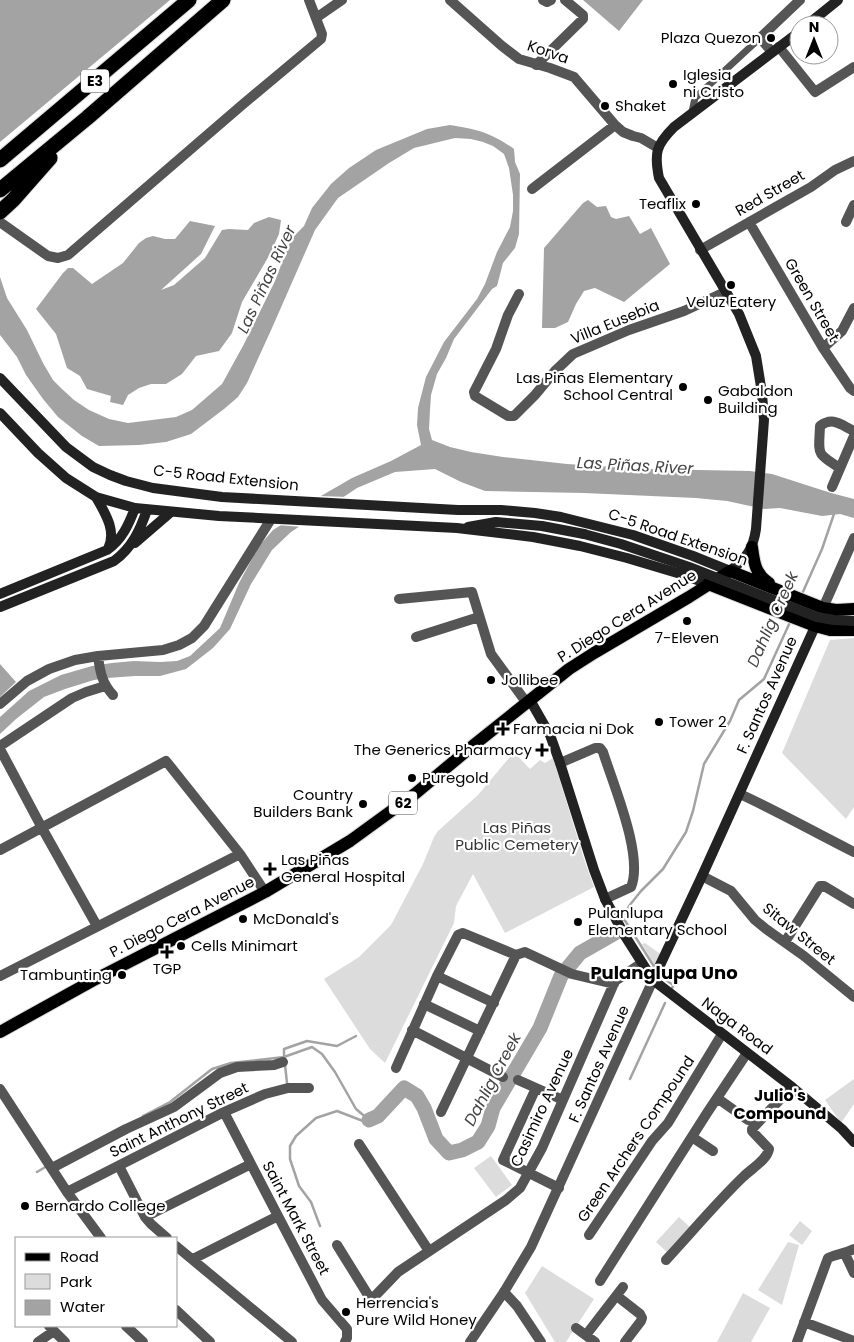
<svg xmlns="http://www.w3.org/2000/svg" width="854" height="1342" font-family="Poppins,sans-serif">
	<rect width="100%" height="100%" fill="#fff"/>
	<!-- green -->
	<path fill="#dcdcdc" d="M854,638V807L846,819L782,753L830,640Z
		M514,752L530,769L540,760L545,763L553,758L585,862L594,887L505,933L473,874L456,906L454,923L385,1063L370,1049L324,979L359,957L391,925L423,864L434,837L438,831L478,795Z
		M645,943L662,955L656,967L642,944Z
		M854,1079V1104L841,1123L825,1100Z
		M491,1156L512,1185L496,1197L474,1168Z
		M679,1217L692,1229L669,1254L656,1242Z
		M800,1221L812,1231L802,1245L789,1235Z
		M788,1242L799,1245L782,1305L758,1290Z
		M542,1266L594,1299L566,1342H555L525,1293Z
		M743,1293L770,1308L751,1342H717Z"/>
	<!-- water -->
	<path fill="#a3a3a3" d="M0,0H170L0,142Z
		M583,0H643L619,31Z
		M450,125C476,129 492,133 514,149L515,162L520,174L519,234L515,248L503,263L497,286L492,289L454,339L446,358L437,374L431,395L430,410L429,429L432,440L450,447L471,452L503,457L567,464L646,469L750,471L772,474L831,493L854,499V518L840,514L822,516L780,508L764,509L727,501L696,498L584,493L485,491L461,482L435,469L395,472L357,488L291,532L272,550L251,584L230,629L213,648L186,669L160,676H135L107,678L94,680L65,689L44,697L16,719L0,734V717L29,691L61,675L92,666L112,663L134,661L160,662L177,661L190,656L220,628L239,583L259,546L273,530L305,510L321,496L352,478L391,461L421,445L417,425L418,408L426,377L444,342L477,299L485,284L497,252L510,227L513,211V195L509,168L504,154L493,146L483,142L471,139L455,138L414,148L389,163L338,198L315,230L272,328L247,383L238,397L224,409L191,434L166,442L139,445L99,446L82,436L58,417L43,399L26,375L17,357L0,335V277L7,298L27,330L43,363L53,380L62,389L74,400L89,410L109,419L128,423L176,417L192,410L222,384L244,344L275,281L291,239L304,226L312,208L331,184L349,168L376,150L427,129Z
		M588,200L597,207L606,206L611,217L616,219L629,216L640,234L651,228L670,264L624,302L595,288L584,291L576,304L568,322L555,328H542L544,248L583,203Z
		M269,217L281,220L279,234L270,254L242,302L232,333L219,351L196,356L182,374L166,384H151L139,388L128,395L123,405L110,402L111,396L87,389L80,376L67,368L56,334L36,309L63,273L68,268H73L92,284L123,263L139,243L146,238L153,236L165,239H175L190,221L215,226L201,254L161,290L174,285L205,258L222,230L229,229L248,230L254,223Z
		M0,664L16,682L0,697Z"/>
	<!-- pier -->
	<path fill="#fff" d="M318,496L348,497L303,527L277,525L304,508Z"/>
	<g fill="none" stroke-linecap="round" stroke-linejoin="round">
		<!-- stream -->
		<path stroke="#a3a3a3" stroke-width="2.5" d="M802,594L822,549L835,511
			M624,919L655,968
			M622,921L629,906L641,891L663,869L686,832L693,811L704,764L730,721L739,700L764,679L791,620
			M663,978L673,985L672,989
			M284,1057V1049L307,1041L337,1046L356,1036
			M285,1065L287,1083
			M630,1079L665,1003
			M143,1116L170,1102L212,1069L231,1063L284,1057L312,1047L322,1054L335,1072L356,1109L369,1120
			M37,1172L47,1166
			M320,1226L311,1202L299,1186L290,1159V1146L296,1136L316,1118L337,1111L363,1121L369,1120"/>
		<!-- river -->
		<path stroke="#a3a3a3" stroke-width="15" d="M369,1120L378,1116L404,1088L417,1096L424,1108L436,1139L449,1153L462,1150L478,1142L488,1126L493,1108L540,1028L561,976L580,953L615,933"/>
		<defs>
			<path id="primary" d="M752,547C754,562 755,574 769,583
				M708,584L815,626L830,630H854
				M0,1032L92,981L265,892L350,841L416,793L470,748L569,669L594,653L689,597L730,571L823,608L836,610L854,609"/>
			<path id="motorway" d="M0,160L189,0
				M0,190L87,118L223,0
				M0,212L13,200L50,158"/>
		</defs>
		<!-- primary casing -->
		<use href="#primary" stroke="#dbdbdb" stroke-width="14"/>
		<!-- motorway casing -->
		<use href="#motorway" stroke="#dbdbdb" stroke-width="17"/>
		<!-- pedestrian -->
		<path stroke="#555" stroke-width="7" d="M692,112L695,98L760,38"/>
		<!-- minor -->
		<path stroke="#555" stroke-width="10" d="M450,0L502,46L519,59L550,68L574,77L615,125L623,132L633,136L641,138L658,148
			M543,0L547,2L551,0
			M316,18L342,0
			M779,47L815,92L854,67
			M772,52L760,38L800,0
			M536,65L583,19V15L565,0
			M532,189L615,125
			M0,222L48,256L58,258L68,255L242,105L321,39L322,34L309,0
			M749,222L823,348L850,388L854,391
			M846,222L854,205
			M700,250L811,187L835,170L854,161
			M519,294L508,315L496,349L474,392L475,396L508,416H514L535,395L555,371L573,354L629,330L684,311L725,292
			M823,348L842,331L854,308
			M840,468C815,453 819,454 820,426C833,416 841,425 854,431
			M832,487L854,436
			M399,599L472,592L491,654L526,702
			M416,637L479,617
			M98,656C100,672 102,683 113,695
			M0,704L27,681L49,669L75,660L98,656L163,650L179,645L192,638L204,626L271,519
			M0,746L72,698L86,692L105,686
			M0,749L42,828L97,926
			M560,763L595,748H600L603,752C613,784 644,856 631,887L605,899
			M740,794C779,812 816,833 854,852
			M0,850L166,761L240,854L265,892
			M702,876L731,891L755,920L766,929L804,956L854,997
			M785,942L820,886H824L854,904
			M0,976L240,854
			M437,976L494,1003
			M424,1004L480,1031
			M412,1030L503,1077
			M396,1068L437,976L458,935L463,933L516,955
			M518,1080L563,1100
			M536,1088L503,1160L559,1188
			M0,1089L67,1192L101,1238
			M717,1098L748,1120
			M224,1112L278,1216L322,1300L347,1329V1338L345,1342
			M441,1112L516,955L525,952L572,974L614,984
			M692,1137L713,1151
			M359,1144L429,1251
			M119,1166L145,1217L151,1224L167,1238
			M52,1168L126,1129L174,1107L220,1073L237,1067L274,1065L283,1062
			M67,1192L224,1112L265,1094L288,1088H309
			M145,1217L251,1164
			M589,1235L652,1141L668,1123L722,1034
			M337,1245L368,1295L371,1297L375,1296L398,1272L506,1200L520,1188L542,1148L615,981L642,963
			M176,1246L292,1342
			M845,1254L854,1273
			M193,1259L278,1216
			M666,1260C692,1232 716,1203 743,1177C751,1169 767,1160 769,1149L752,1131V1129L792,1087
			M600,1281L707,1113L747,1053
			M504,1292L517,1306L541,1342
			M617,1296L640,1314L642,1318L641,1321L625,1342
			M176,1310L210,1342
			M804,1322L854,1341
			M49,1326L65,1342
			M126,1326L143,1342
			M576,1328L595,1342
			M586,1335L623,1287
			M38,1342L54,1331
			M797,1342L828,1258C837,1254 844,1254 854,1249"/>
		<!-- tertiary -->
		<path stroke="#555" stroke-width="10" d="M823,608L854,538
			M470,1342L504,1292L531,1247L653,980"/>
		<!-- secondary -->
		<path stroke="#222" stroke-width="10" d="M807,25L838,0
			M0,378L66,447L93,467L110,475L126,481L153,488L222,497L458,510H501L535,513L561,517L633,535L693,556L730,571C746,558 753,550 756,529L764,420L762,393L756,356L739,314L659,178C654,153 656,145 674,127L799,32
			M0,413L38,453L66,478L96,497L135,508L219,516L457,528L533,537L580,546L627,558L684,575L708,584
			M96,497C105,513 117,531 108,549
			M468,527L496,522L542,526L584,534
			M135,543L171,512
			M0,594L107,550C122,540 129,524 135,508
			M0,607L114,561C132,548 140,530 147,510
			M530,700L550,735L560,763L594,870L605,899L625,936L653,980L792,1087L842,1129L854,1142
			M653,980L702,876L818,620"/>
		<!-- primary -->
		<use href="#primary" stroke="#000" stroke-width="12"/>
		<!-- motorway -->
		<use href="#motorway" stroke="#000" stroke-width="15"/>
		<!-- secondary-bridge -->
		<path stroke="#222" stroke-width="10" d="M584,534L621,544L689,567L817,617L834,620L854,621"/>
	</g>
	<!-- markers -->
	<g fill="#000" stroke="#fff" stroke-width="2">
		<circle cx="771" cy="38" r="5"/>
		<circle cx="673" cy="84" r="5"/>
		<circle cx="605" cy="106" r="5"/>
		<circle cx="696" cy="204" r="5"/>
		<circle cx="731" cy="285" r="5"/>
		<circle cx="683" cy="387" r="5"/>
		<circle cx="708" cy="400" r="5"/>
		<circle cx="687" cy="621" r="5"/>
		<circle cx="491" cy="680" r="5"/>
		<circle cx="659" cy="722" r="5"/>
		<path d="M500.5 721.5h5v5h5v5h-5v5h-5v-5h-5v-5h5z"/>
		<path d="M539.5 742.5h5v5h5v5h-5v5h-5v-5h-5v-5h5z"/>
		<circle cx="412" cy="778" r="5"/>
		<circle cx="363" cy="804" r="5"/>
		<path d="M267.5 861.5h5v5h5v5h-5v5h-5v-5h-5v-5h5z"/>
		<circle cx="243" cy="919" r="5"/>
		<circle cx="578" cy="922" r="5"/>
		<circle cx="181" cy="946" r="5"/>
		<path d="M164.5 944.5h5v5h5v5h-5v5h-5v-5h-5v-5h5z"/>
		<circle cx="122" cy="975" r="5"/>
		<circle cx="25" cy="1206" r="5"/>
		<circle cx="346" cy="1312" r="5"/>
	</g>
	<g text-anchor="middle" stroke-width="4.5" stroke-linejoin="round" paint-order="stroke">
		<!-- shield labels -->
		<g fill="#fff" stroke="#4c4c4c" stroke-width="1">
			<rect x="81" y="69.5" width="28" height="23" rx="4"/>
			<rect x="389" y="791.5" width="28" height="23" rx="4"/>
		</g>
		<g font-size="14" font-weight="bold" fill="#000">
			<text x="95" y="86">E3</text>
			<text x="403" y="808">62</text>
		</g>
		<!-- poi labels -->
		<g font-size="15" fill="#000" stroke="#fff" text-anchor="start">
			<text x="761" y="43" text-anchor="end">Plaza Quezon</text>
			<text x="683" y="80">Iglesia<tspan x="683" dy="17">ni Cristo</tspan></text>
			<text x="615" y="111">Shaket</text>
			<text x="686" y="209" text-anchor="end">Teaflix</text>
			<text x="731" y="307" text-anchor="middle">Veluz Eatery</text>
			<text x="673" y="383" text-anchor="end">Las Piñas Elementary<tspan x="673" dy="17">School Central</tspan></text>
			<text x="718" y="396">Gabaldon<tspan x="718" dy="17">Building</tspan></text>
			<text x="687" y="643" text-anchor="middle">7-Eleven</text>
			<text x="501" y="685">Jollibee</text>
			<text x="669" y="727">Tower 2</text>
			<text x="513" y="734">Farmacia ni Dok</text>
			<text x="532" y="755" text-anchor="end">The Generics Pharmacy</text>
			<text x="422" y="783">Puregold</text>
			<text x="353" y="800" text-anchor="end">Country<tspan x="353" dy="17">Builders Bank</tspan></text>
			<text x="281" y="865">Las Piñas<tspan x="281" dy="17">General Hospital</tspan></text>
			<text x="588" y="918">Pulanlupa<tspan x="588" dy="17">Elementary School</tspan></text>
			<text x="253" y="924">McDonald's</text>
			<text x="191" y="951">Cells Minimart</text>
			<text x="167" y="974" text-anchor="middle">TGP</text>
			<text x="112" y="980" text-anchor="end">Tambunting</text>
			<text x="35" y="1211">Bernardo College</text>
			<text x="356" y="1308">Herrencia's<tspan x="356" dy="17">Pure Wild Honey</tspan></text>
		</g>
		<!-- street labels -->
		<g font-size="15" fill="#000" stroke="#fff">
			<text transform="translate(548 52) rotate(19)" y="5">Korva</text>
			<text transform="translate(770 193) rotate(-30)" y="5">Red Street</text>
			<text transform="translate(812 300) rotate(60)" y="5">Green Street</text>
			<text transform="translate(615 322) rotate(-22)" y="5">Villa Eusebia</text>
			<text transform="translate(226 478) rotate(6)" y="5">C-5 Road Extension</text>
			<text transform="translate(678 537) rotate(19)" y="5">C-5 Road Extension</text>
			<text transform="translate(627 616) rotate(-32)" y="5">P. Diego Cera Avenue</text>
			<text transform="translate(767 695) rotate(-66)" y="5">F. Santos Avenue</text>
			<text transform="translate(182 917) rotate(-27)" y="5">P. Diego Cera Avenue</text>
			<text transform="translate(799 934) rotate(39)" y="5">Sitaw Street</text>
			<text transform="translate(737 1026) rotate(37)" y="5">Naga Road</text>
			<text transform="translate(599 1064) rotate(-66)" y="5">F. Santos Avenue</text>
			<text transform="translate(542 1108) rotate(-65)" y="5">Casimiro Avenue</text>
			<text transform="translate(179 1120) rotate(-26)" y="5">Saint Anthony Street</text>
			<text transform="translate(636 1139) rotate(-56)" y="5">Green Archers Compound</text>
			<text transform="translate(296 1218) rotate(62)" y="5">Saint Mark Street</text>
		</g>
		<!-- park labels -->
		<g font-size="15" fill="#333" stroke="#fff">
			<text x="517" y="833">Las Piñas<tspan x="517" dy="17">Public Cemetery</tspan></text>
		</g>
		<!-- water labels -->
		<g font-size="16" font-style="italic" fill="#444" stroke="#fff">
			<text transform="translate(266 279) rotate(-65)" y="6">Las Piñas River</text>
			<text transform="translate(635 465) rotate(3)" y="6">Las Piñas River</text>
			<text transform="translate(772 619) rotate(-66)" y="6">Dahlig Creek</text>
			<text transform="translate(492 1079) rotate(-62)" y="6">Dahlig Creek</text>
		</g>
		<!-- neighbourhood labels -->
		<g font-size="16" font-weight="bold" fill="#000" stroke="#fff">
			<text x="780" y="1101">Julio's<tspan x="780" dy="18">Compound</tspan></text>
		</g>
		<!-- quarter labels -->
		<g font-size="18" font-weight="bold" fill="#000" stroke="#fff">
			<text x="664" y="979">Pulanglupa Uno</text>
		</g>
	</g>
	<!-- legend -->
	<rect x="15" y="1237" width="162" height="90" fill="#ffffff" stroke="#999999"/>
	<rect x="25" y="1253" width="25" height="8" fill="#000000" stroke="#999999"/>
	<text x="60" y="1262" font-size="15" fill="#000000">Road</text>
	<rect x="25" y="1274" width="25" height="15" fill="#dcdcdc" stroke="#999999"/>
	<text x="60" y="1287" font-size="15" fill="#000000">Park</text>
	<rect x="25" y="1300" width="25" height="15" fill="#a3a3a3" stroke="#999999"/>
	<text x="60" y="1312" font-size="15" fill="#000000">Water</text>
	<!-- north arrow -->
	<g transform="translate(814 40)"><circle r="24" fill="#ffffff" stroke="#999999"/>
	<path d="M0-4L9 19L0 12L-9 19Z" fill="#000000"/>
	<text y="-8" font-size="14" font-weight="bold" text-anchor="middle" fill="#000000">N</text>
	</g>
</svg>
